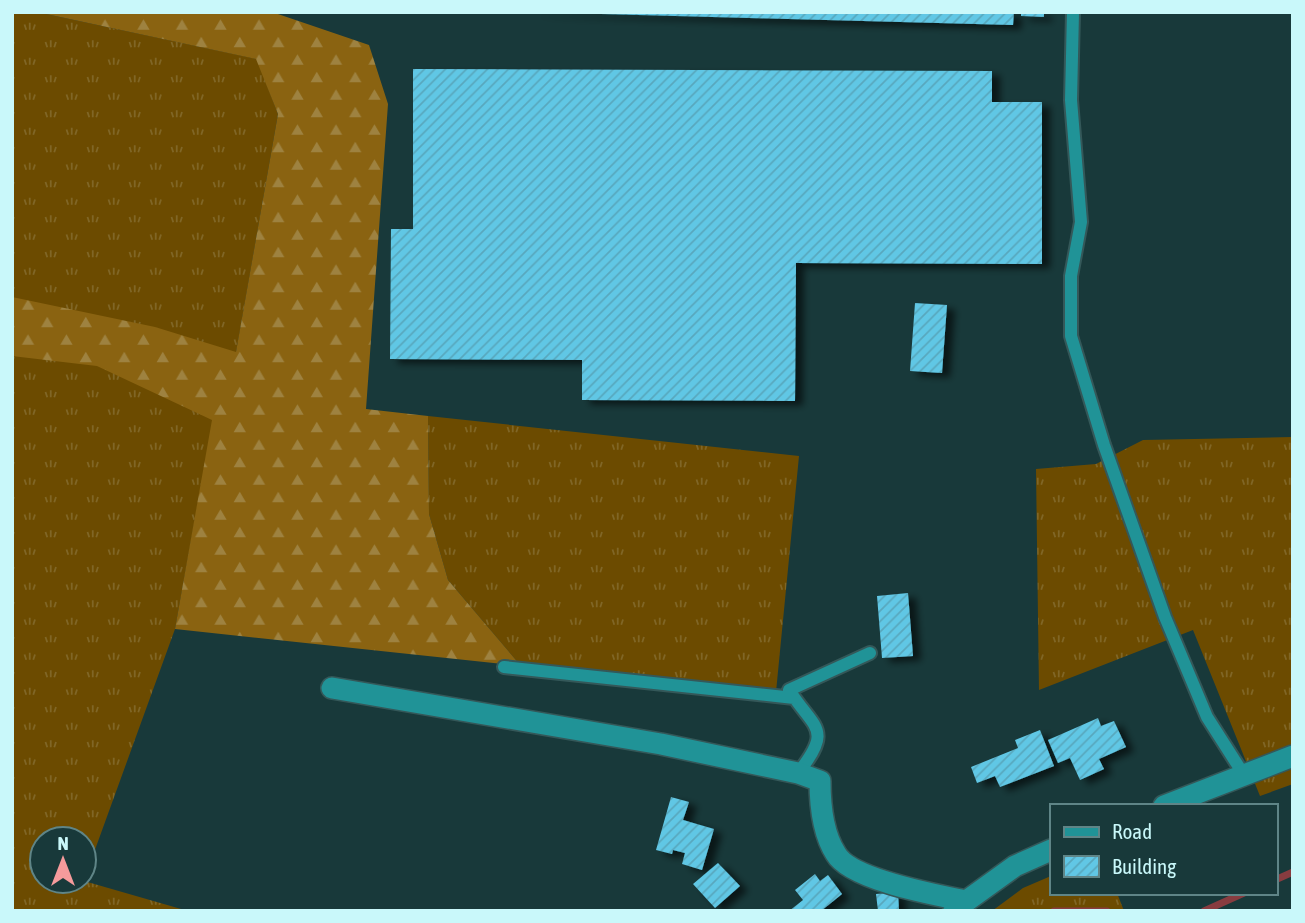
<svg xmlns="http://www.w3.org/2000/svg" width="1305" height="923" font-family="'Asap Condensed',sans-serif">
	<defs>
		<pattern id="grass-tufts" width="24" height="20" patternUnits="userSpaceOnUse" patternTransform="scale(1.75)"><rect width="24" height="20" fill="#6c4b00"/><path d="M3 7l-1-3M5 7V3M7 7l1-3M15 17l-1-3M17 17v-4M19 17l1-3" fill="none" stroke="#806626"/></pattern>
		<pattern id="forest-firs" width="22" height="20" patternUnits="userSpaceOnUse" patternTransform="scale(1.75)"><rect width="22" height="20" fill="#8a6311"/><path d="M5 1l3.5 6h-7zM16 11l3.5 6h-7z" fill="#9e8240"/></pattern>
		<pattern id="building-hatch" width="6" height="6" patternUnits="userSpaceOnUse" patternTransform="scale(1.75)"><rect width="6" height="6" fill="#61c7e5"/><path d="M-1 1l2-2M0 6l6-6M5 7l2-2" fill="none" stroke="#58a8be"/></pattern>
		<filter id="shadow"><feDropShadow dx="8" dy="4.5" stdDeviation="3.5" flood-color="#0009"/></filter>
	</defs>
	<rect width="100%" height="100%" fill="#18393a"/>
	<!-- grass -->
	<path fill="url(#grass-tufts)" d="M12,12H37L257,59L278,114L236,353L213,420L175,629L84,880V839H42V881H84L188,911H12Z
		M428,416L799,456L776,692L521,666L448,580L429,514Z
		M1293,437V784L1260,796L1193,630L1039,690L1036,469L1096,464L1143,440Z
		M1051,876V893H1117L1124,911H992L1023,888Z"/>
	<!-- forest -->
	<path fill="url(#forest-firs)" d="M37,12H272L369,45L388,104L366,409L428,416L429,514L448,580L521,666L175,629L212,420L97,366L12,356V297L155,327L236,352L278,114L256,59Z"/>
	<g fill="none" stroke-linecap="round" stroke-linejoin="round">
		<!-- stream -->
		<path stroke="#883c40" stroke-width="7" d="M1275,880L1293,872
			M1054,911H1107
			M1204,911L1244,893"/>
	</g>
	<!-- building -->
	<path fill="url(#building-hatch)" filter="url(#shadow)" d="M527,12H1014L1013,25Z
		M1021,12H1044V17L1021,16Z
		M413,69L992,71V102H1042V264L796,263L795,401L582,400V360L390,359L391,229H413Z
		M915,303L947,305L942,373L910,371Z
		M908,593L913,656L882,658L877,596Z
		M1098,718L1101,726L1114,721L1126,747L1099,759L1104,769L1080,780L1070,758L1058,763L1048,740Z
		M1040,730L1054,766L1000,787L995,776L977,783L971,767L1018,748L1015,740Z
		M671,797L689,802L683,820L714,829L702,870L682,864L685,853L673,850L672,854L656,850Z
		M718,863L740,886L715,908L693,884Z
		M815,874L820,881L828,875L842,894L821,911H789L803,900L795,890Z
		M898,892L899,911H878L876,894Z"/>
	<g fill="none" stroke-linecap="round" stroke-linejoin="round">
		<defs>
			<path id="lane" d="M1073,12L1071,100L1081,222L1071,276V336L1104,445L1165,617L1207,717L1244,775
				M504,667L794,698
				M798,773C834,728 814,729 789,690L870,653"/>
			<path id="street" d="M332,688L661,744L798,773L820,781C820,804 823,834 836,854C851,880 937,895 966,901
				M1164,806L1293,756
				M954,910L1015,866L1051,850"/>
		</defs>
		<!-- lane casing -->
		<use href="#lane" stroke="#345859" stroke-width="16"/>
		<!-- street casing -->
		<use href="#street" stroke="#345859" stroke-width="24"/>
		<!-- lane -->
		<use href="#lane" stroke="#209397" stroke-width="12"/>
		<!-- street -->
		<use href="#street" stroke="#209397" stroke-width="21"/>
	</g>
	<!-- border -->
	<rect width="1305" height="923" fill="none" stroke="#c9f8fa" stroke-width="28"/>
	<!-- legend -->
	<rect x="1050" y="804" width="228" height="91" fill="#18393a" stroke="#5f8587" stroke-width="2"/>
	<rect x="1064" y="827" width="35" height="10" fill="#209397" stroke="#5f8587" stroke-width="2"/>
	<text x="1112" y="839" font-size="21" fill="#c9f8fa">Road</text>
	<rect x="1064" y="856" width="35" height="21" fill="url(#building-hatch)" stroke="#5f8587" stroke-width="2"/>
	<text x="1112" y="874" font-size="21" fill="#c9f8fa">Building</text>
	<!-- north arrow -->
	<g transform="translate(63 860)"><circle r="33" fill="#18393a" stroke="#5f8587" stroke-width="2"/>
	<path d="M0-5L12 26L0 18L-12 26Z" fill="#f59b9c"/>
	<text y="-10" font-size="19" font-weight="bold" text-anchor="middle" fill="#c9f8fa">N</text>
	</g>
</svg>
